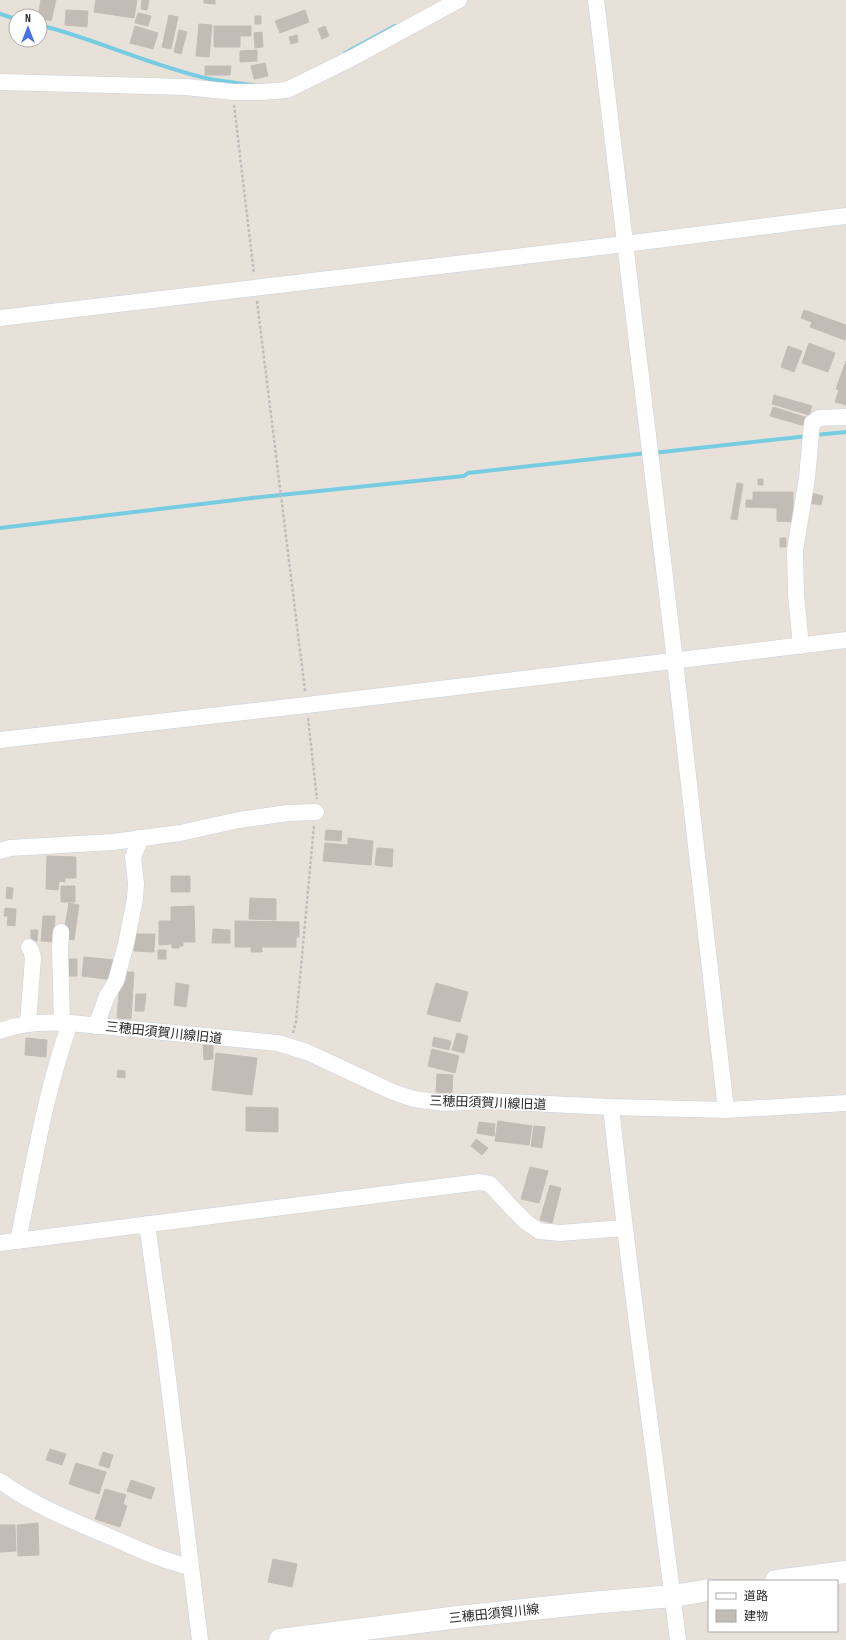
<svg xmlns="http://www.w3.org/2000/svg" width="846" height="1640" font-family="'Sofia Sans Condensed','Noto Sans JP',sans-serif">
	<rect width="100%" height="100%" fill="#e8e1da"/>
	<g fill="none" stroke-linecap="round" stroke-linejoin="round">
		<!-- stream -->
		<path stroke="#76cce1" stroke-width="4" d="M0,14L16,19
			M40,25C98,40 152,66 210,79C224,82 239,83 253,85
			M345,53L395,26
			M815,435L846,432
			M653,453L808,436
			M0,528L252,498L464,476L468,473L647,453"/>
	</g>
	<!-- building -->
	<path fill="#c1bcb5" stroke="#c3bdb4" d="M41,0H56L51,21L40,18V16H38Z
		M96,0H137L134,18L94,12Z
		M142,0H149L147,10L141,9Z
		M204,0H215V4L204,3Z
		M66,10L88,11L87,27L65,25Z
		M305,10L309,22L280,33L275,21Z
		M138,13L151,16L148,26L135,23Z
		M169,15L178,17L171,49L162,47Z
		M255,16H261V24H255Z
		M199,24L212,25L209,57L196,56Z
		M135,26L158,33L153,49L130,43Z
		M214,26H251V36H240V47H214Z
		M325,26L329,36L322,39L318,29Z
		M179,30L187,32L181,54L174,52Z
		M262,32L263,47L255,48L254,33Z
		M297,35L298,42L291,44L289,37Z
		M257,50V61L240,62V51Z
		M265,63L268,76L254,79L251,66Z
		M205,66H231L230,75H205Z
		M804,310L846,325L845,340L810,327L812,322L801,318Z
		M809,343L835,353L828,372L802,363Z
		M788,346L802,351L794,372L781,367Z
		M846,361V405L835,402L839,390L836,389Z
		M774,395L812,406L809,415L772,404Z
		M773,407L808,418L805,426L770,416Z
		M758,479H763V485H758Z
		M737,483L743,484L737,520L731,519Z
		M753,492H793V522L777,521V508L746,507V500H753Z
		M811,493L823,496L821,505L809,503Z
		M780,538H786V547H780Z
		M326,830L342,831L341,841L325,840Z
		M348,838L373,841L371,865L323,861L325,843L348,845Z
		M377,848L393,849L392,867L375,865Z
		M47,856L76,857V878H65V882L59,881L58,890L46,889Z
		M171,876H190V892H171Z
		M61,886H75V902H61Z
		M7,887L13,888L12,899L6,898Z
		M250,898L276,899V920L249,919Z
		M69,903L79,905L74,940L63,938Z
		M194,906L195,942H183V946H179V948H172V944L159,945V921H171V907Z
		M5,908L16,909L15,926L7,925L8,916H4Z
		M43,916H55L54,942L41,941Z
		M235,921L299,922V937H296V947H262V952H251V947H235Z
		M213,929L230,930V943H212Z
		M31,930H38L37,941H31Z
		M134,934H155L154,952L134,951Z
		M158,950H166V959H158Z
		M84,957L115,960L113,980L82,976Z
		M65,959H77V976H65Z
		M127,972H134L131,1019L117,1018L120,981L126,982Z
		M176,983L189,985L186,1007L174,1005Z
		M436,983L468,992L460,1022L427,1014Z
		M136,994H146L144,1011H135Z
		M457,1033L468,1036L464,1053L452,1050Z
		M434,1037L451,1041L449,1050L432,1046Z
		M26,1038L47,1040L46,1057L25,1055Z
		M213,1044V1059L204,1060L203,1045Z
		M432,1049L459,1056L455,1073L428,1066Z
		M216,1053L257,1058L252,1095L212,1090Z
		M118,1070L125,1071V1078L117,1077Z
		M437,1074L453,1075L452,1093L436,1092Z
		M246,1107L278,1108V1132L246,1131Z
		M498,1121L532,1126L529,1145L495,1141Z
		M479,1122L495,1124L494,1136L477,1133Z
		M534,1126L545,1127L542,1148L531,1146Z
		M476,1139L488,1148L482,1155L471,1146Z
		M530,1167L548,1171L539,1203L521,1199Z
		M550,1185L561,1188L552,1223L540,1220Z
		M50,1449L66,1454L62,1465L46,1460Z
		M103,1452L113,1455L109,1468L99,1465Z
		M76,1463L106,1472L99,1494L69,1484Z
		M131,1480L155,1488L151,1499L127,1491Z
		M105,1489L126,1495L123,1504L127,1506L120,1527L95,1519Z
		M38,1523L39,1555L18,1556L17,1525Z
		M0,1525H15L16,1551L0,1552Z
		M273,1559L297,1564L292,1587L268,1582Z"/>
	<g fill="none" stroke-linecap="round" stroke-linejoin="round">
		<defs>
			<path id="street" d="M596,0L675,661L726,1110
				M0,82L186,87L233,92H262L287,90L354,57L459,0
				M0,318L625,244L846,216
				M801,646L796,595L795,550L807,478L812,423L819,418L846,417
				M0,740L307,705L846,640
				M0,851L10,848L113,842L180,833L239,820L288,813L316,812
				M61,932L60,949L62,1023
				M28,1023L33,958L31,950L29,947
				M96,1026L107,996L116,981L126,944L135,899L136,883L133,857L138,845L139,838
				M0,1031C25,1022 44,1022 70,1023L278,1043L307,1052L393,1092L414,1099L443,1103L488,1101L611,1107L726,1110L846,1103
				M611,1107C630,1285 656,1462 678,1640
				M147,1224L164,1346L200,1640
				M18,1241C33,1168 45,1093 70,1023
				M0,1243L480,1182L490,1184L512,1208L526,1222L539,1231L560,1233L624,1228
				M0,1481C35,1506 73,1521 113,1538C138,1549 163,1561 191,1567"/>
			<path id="secondary" d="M776,1581L846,1572
				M280,1640L458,1617L589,1603L673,1596L709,1590"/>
		</defs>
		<!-- street casing -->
		<use href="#street" stroke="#ccd0db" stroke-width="17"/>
		<!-- secondary casing -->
		<use href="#secondary" stroke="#ccd0db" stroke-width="23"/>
		<!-- path -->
		<path stroke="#bebebe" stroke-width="2.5" stroke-dasharray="3 2" stroke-linecap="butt" d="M234,105L254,274
			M257,301L305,691
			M308,718L317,799
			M293,1033L296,1022L314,825"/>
		<!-- street -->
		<use href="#street" stroke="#fff" stroke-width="16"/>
		<!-- secondary -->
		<use href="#secondary" stroke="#fff" stroke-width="22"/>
	</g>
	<g text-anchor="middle" stroke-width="3" stroke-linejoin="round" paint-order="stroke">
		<!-- street labels -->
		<g font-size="13" fill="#272727" stroke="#fff">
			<text transform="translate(164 1032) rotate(6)" y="5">三穂田須賀川線旧道</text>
			<text transform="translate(488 1102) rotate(2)" y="5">三穂田須賀川線旧道</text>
			<text transform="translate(494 1613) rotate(-6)" y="5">三穂田須賀川線</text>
		</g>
	</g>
	<!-- legend -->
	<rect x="708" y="1580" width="130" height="52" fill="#ffffff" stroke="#a9a9a9"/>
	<rect x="716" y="1593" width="20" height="6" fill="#ffffff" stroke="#a9a9a9"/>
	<text x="744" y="1600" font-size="12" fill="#272727">道路</text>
	<rect x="716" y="1610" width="20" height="12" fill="#c1bcb5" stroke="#a9a9a9"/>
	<text x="744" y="1620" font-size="12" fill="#272727">建物</text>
	<!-- north arrow -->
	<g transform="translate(28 28)"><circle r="19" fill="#ffffff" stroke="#a9a9a9"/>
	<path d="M0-3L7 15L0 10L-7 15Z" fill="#4871e7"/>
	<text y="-6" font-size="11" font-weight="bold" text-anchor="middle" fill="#272727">N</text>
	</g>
</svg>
